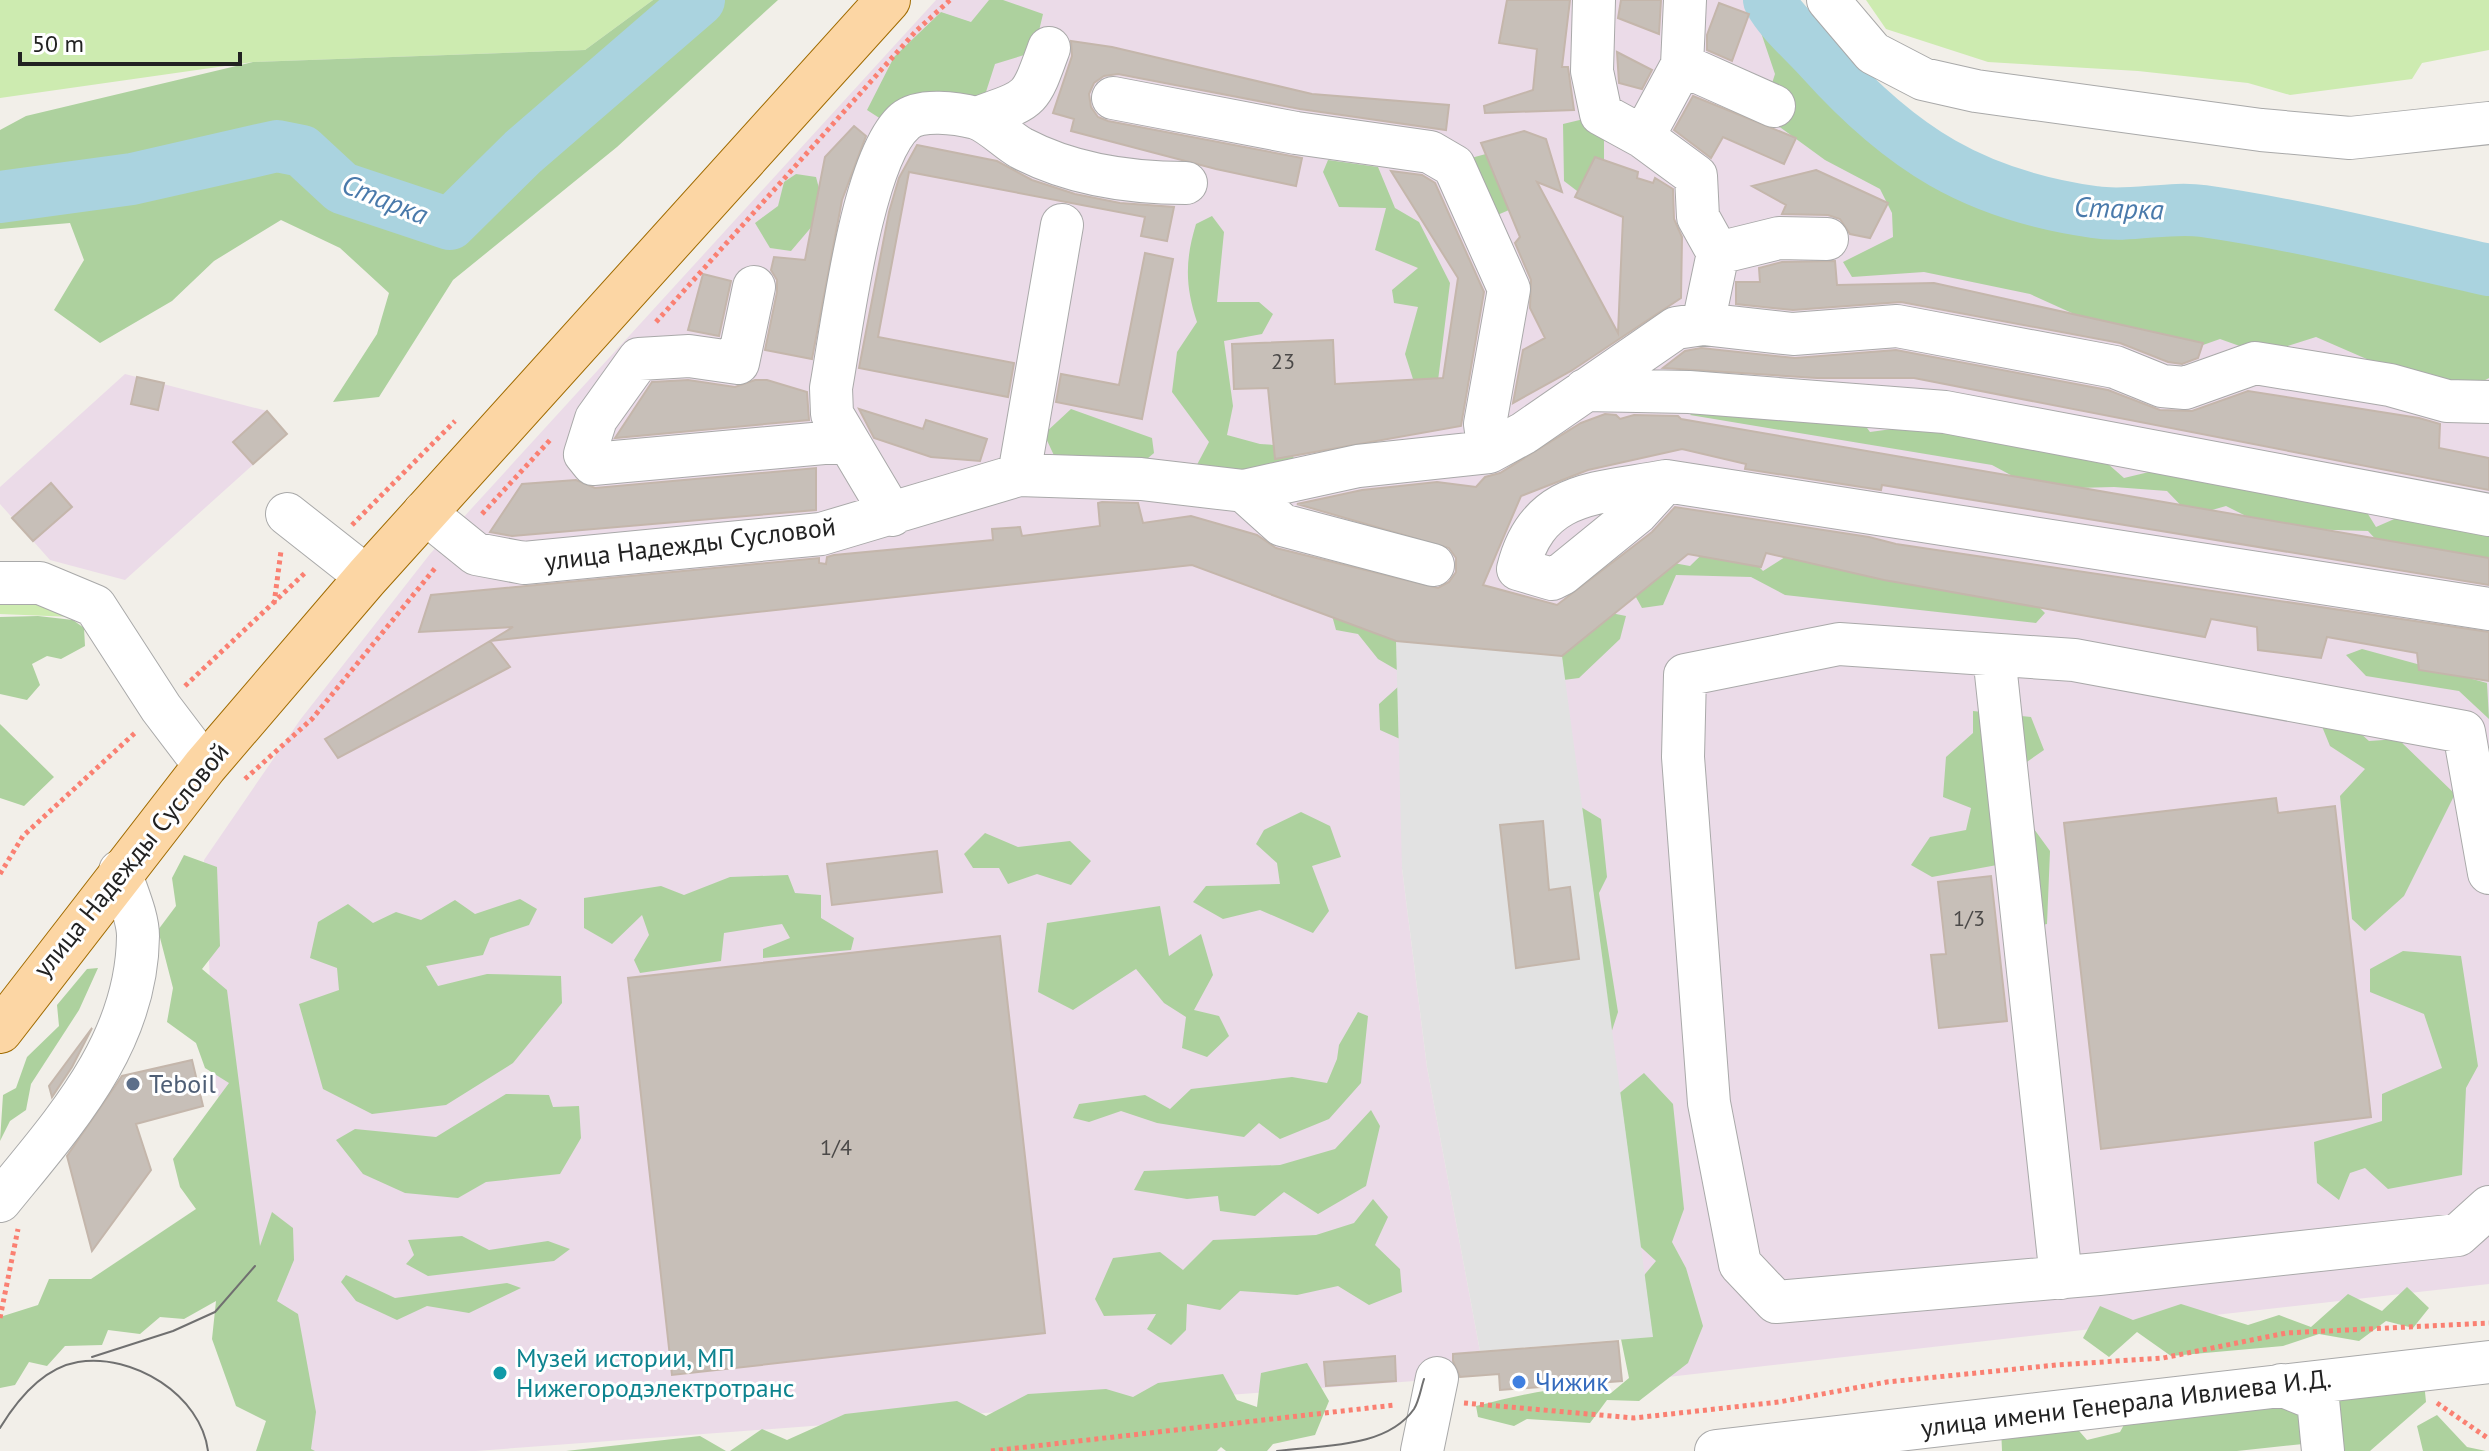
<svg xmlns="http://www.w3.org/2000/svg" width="2489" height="1451" font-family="'PT Sans',sans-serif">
	<rect width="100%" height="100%" fill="#f2efe9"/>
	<!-- industrial -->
	<path fill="#ebdbe8" d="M936,0H1753L1879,152L2489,341V1284L1659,1378L1402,868L1427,1067L1480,1351L1453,1354L1455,1378L476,1451H295L215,1082L204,860L300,720L430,554Z
		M125,374L267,411L287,434L125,580L50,560L0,504V487Z"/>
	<!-- grass -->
	<path fill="#cdebb0" d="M0,0H653L585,50L253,62L0,98Z
		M1866,0H2489V50L2422,63L2412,79L2290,95L2248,83L2138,71L1988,62L1886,29Z
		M0,587L73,617L0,614Z"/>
	<!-- forest -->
	<path fill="#add19e" d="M653,0H778L617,147L453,280L379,397L333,402L377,334L389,293L340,248L281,220L214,261L172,301L100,343L54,310L84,260L70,223L0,229V130L26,116L253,62L585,50Z
		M989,0H1003L1043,14L1034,52L995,64L984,98L884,121L867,110L894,57L941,12L971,22Z
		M1744,0H1777L1837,62L1903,119L1948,145L1996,162L2074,202L2254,196L2489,254V378L2454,397L2316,337L2262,354L2220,339L2169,357L2030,294L1924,272L1852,277L1843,262L1893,237L1892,213L1880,189L1825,160L1762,114L1775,74L1752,6Z
		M1588,118L1604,135V187L1585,197L1564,181L1563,124Z
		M1497,151L1530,201L1495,216L1460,161Z
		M1328,160L1378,167L1395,208L1419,222L1450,283L1436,397L1420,401L1405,354L1418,307L1394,303L1392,290L1418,268L1375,250L1386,208L1339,207L1323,172Z
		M796,174L816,177L825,211L791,251L770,248L755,223L778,206L784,182Z
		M1212,216L1224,232L1217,302H1259L1273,314L1262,334L1224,341L1233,406L1227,435L1260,444L1288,446L1298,467L1191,476L1209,442L1172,392L1177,352L1197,322C1185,286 1185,260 1196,224Z
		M1703,402L1856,413L1870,432L1936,423L2099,456L2124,478L2174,466L2363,506L2376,527L2408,513L2489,528V563L2382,546L2368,531L2270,528L2226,506L2191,516L2167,491L2114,487L2037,489L1992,465L1690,415Z
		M1071,409L1152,438L1154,453L1134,470L1058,464L1044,434Z
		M1725,532L1763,571L1799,548L2022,590L2045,613L2036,623L1785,595L1751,577L1676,575L1663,605L1642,608L1632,590L1646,558L1690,566Z
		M1328,601L1606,612L1626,616L1620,639L1579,678L1548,682L1409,743L1380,730L1379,704L1409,677L1378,659L1358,634L1336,630Z
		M38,616L73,620L84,628L85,646L61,659L47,656L32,664L40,685L27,700L0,694V617Z
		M2362,649L2487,683L2489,719L2459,691L2366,676L2346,655Z
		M1973,711L2031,717L2044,750L2021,766L2029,822L2050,851L2047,924L2017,931L1997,865L1932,877L1911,865L1930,837L1966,830L1971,808L1943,797L1946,757L1973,733Z
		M2340,715L2369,741L2398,739L2455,794L2404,896L2365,931L2352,919L2340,796L2365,769L2330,746L2321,724Z
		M0,724L54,777L24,806L0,798Z
		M1576,804L1601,819L1607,877L1599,893L1618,1012L1606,1049Z
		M1301,812L1330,826L1341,857L1312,866L1329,911L1313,933L1260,910L1223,919L1193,902L1206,886L1280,884L1277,863L1256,844L1264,830Z
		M985,833L1018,847L1070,841L1091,861L1071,885L1037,874L1008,884L999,868H973L964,854Z
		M184,855L217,867L220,946L202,969L227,990L260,1246L272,1212L293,1228L294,1260L277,1301L298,1314L316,1412L311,1449L315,1451H256L266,1421L236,1406L212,1339L216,1301L184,1319L160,1317L140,1334L108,1330L102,1345L65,1346L47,1366L29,1362L15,1385L0,1388V1317L38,1305L49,1279H91L196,1209L180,1187L173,1159L229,1083L205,1068L196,1043L167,1022L173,988L158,930L176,906L172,878Z
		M788,875L795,893L821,895V918L854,938L851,950L763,958V949L790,938L782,924L724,933L721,961L640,973L634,960L649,935L642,915L612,944L584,928V898L661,886L684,895L730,877Z
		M520,899L537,909L529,925L490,938L483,955L426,966L438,986L487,974L561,976L562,1003L513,1063L446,1105L372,1114L323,1089L299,1004L339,990L337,968L310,958L318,922L348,904L373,923L396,912L421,920L455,900L475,914Z
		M1160,906L1169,956L1201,934L1213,975L1194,1010L1219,1016L1229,1036L1207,1057L1182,1048L1186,1017L1164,1003L1136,969L1073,1010L1038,992L1047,923Z
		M2403,951L2461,956L2478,1066L2466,1088L2462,1175L2388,1189L2365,1168L2350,1173L2339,1200L2317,1183L2314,1142L2382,1121V1094L2442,1068L2424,1014L2370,992V969Z
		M98,968L79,1010L31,1084L26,1110L10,1121L0,1141L3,1095L16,1088L27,1057L59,1026L57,1005L87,969Z
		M1358,1012L1368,1016L1361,1083L1329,1119L1280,1139L1259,1123L1244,1137L1157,1123L1121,1111L1089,1122L1073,1118L1079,1104L1145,1095L1170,1109L1191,1089L1292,1077L1327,1083L1337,1059L1339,1045Z
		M1644,1073L1673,1104L1684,1209L1672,1242L1686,1268L1703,1326L1688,1363L1639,1401L1607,1400L1590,1423L1527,1419L1514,1426L1478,1417L1476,1406C1521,1395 1565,1382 1611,1393L1629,1378L1615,1310L1656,1261L1632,1239L1616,1096Z
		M506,1094L549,1095L553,1107L579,1106L581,1138L560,1174L486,1182L458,1198L405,1193L363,1174L336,1140L355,1129L436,1137Z
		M1371,1110L1380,1126L1366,1186L1318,1214L1284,1192L1255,1216L1220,1211L1218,1196L1187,1199L1134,1190L1144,1171L1280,1165L1335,1149Z
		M1373,1199L1388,1217L1375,1245L1400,1269L1402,1292L1369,1305L1338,1286L1297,1295L1240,1291L1220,1310L1187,1304L1186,1330L1171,1345L1147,1329L1156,1314L1104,1316L1095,1299L1113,1258L1160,1252L1183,1270L1213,1240L1316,1235L1354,1223Z
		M462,1236L489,1250L548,1241L570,1249L554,1261L428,1276L406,1264L414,1255L408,1240Z
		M346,1275L395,1298L507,1283L521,1288L469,1313L427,1306L397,1320L356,1301L341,1282Z
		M2407,1287L2429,1308L2413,1328L2386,1321L2359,1341L2319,1334L2283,1346L2171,1356L2137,1332L2109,1357L2083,1338L2100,1306L2133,1320L2181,1304L2248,1325L2279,1315L2311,1327L2348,1294L2382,1311Z
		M1307,1363L1329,1401L1315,1435L1273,1444L1267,1451H1226L1221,1447L1217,1451H730L762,1429L787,1440L845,1414L957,1401L986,1416L1028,1394L1106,1389L1133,1397L1158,1383L1223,1374L1237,1400L1257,1407L1261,1373Z
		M2356,1374L2424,1382L2426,1402L2370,1451H2303V1444L2237,1451H2002L2001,1427L2066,1416L2087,1440L2120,1432L2141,1394Z
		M2437,1415L2467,1447L2486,1451H2423L2417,1426Z
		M700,1436L726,1451H566Z"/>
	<!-- parking -->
	<path fill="#e2e2e2" d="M1396,641L1562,656L1653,1337L1480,1351L1427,1067L1402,868Z"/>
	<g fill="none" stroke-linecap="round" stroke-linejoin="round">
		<!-- river -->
		<path stroke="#aad3df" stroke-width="52" d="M1769,0C1781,22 1804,41 1821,60C1901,149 1974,195 2094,212C2130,218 2168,206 2203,211C2300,225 2394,249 2489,270
			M0,197L132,179L277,146L302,151L342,188L450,224L523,152L699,0"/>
	</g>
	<!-- building -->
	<path fill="#c7bfb8" stroke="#c4b6ab" stroke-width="2" d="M1507,0H1570L1562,67H1568L1574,110L1485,113L1484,106L1533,90L1537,49L1499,43Z
		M1621,0H1661L1659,34L1618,18Z
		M1719,3L1749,14L1732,61L1707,50V35Z
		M1071,41L1112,47L1312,94L1449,105L1446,130L1300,109L1118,74L1104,76L1094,83L1089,94L1091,107L1098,117L1108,121L1302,158L1296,186L1216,169L1071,131L1074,119L1053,113L1072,56Z
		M1617,52L1652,70L1642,89L1619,83Z
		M1693,96L1796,138L1784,164L1723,137L1711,158L1674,130Z
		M854,126L866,136L842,200L812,359L765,350L777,292V280L771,270L774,257L805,260L825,157Z
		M1524,131L1546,139L1562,192L1537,182L1618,333L1623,217L1575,197L1595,157L1638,172L1637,178L1653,183L1655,178L1673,189L1674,219L1682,237L1681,298L1571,371L1513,403L1523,350L1545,338L1530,308L1531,280L1515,243L1520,237L1481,143Z
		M917,145L997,161L1032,180L1075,194L1120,203L1174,207L1167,241L1141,236L1145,217L909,172L878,337L1014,363L1008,397L859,368L889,212L899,178Z
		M1816,170L1888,203L1870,238L1850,234L1840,219L1828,215L1782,214L1786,205L1752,186Z
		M1391,171L1422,175L1435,183L1484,292L1461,426L1275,459L1268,388L1234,389L1232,344L1333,340L1335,384L1443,378L1458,278Z
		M1145,253L1173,259L1142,419L1056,402L1061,374L1119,385Z
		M1835,261L1837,285L1934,283L2203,343L2198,358L2182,364L2168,362L2120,343L1901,302L1793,310L1736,304V282H1760L1759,268L1782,262Z
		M703,274L731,281L719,336L688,330Z
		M1701,348L1795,358L1896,350L2108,390L2160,410L2192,411L2248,391L2419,418L2440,424L2439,448L2489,458V490L1914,378H1817L1663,368L1685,351Z
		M137,377L164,383L158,410L131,404Z
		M688,380L735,387L755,380H767L807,392L809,420L615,438L652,382Z
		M859,409L923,429L926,420L987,439L980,461L931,457L874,438Z
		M267,411L287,434L253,464L233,442Z
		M1605,414L1616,415L1620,419L1634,415L1678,416L1681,419L2489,558V585L1882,485L1881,490L1745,469L1746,464L1682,449L1588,470L1521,496L1483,585L1557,605L1652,532L1675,507L1869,537L1896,544L2489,632V681L2419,670L2417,653L2327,637L2321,658L2258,650L2257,627L2211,619L2205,637L1884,580L1766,553L1761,567L1688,554L1562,656L1396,641L1192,565L490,641L513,627L419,632L431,595L819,558V563L826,564L827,557L834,555L993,540L992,529L1020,527L1022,536L1100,526L1098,503L1102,502L1138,503L1143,523L1191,516L1257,535L1276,548L1438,588L1449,582L1456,572V558L1449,548L1297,504L1362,490L1437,482L1476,487L1485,477L1500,473L1581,423Z
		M816,468V510L512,536L490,532L522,484L576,480L595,488Z
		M51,483L72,507L33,541L12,518Z
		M490,641L510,667L338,758L325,739Z
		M2276,798L2278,813L2335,806L2371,1117L2101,1149L2064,823Z
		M1543,821L1549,890L1570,887L1579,959L1516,968L1500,825Z
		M937,851L942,892L832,905L827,864Z
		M1991,876L2007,1021L1939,1028L1931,955L1946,954L1938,882Z
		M1000,936L1045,1333L672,1375L628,978Z
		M92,1028L72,1067L52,1097L49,1086Z
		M192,1060L203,1106L136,1124L151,1170L92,1251L67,1156L122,1076Z
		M1618,1341L1622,1381L1500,1390L1499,1374L1460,1377L1453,1361V1354Z
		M1395,1356L1396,1381L1326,1386L1324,1362Z"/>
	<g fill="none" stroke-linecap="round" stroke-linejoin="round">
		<defs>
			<path id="minor" d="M1594,0L1592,71L1601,114L1643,137L1696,176L1698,217L1718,253
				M1828,0L1873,53L1923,79L1976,91L2261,130L2350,138L2489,123
				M1682,65L1685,0
				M1113,98L1296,133L1430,152L1454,166L1509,289L1485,424L1489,452
				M977,118C1032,98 1029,103 1049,48
				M1643,137L1682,65L1774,106
				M754,287L738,363L689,356L639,359L596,419L585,454L593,464L846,441
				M1703,324L1718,253L1779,238L1827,239
				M1585,390L1689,392L1945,412L2489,515
				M1019,475L1062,225
				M1666,481L1637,513L1562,574L1552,579L1518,569C1538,489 1598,494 1666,481L2489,609
				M1244,491L1282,525L1433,565
				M424,512L476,554L524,563L821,534L1019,475L1141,479L1244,491L1358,466L1489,452L1524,433L1676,328L1703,324L1793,334L1897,326L2115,367L2162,386L2185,388L2255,363L2390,385L2447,401L2489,402
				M287,514L367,577
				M892,515L832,414L831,388C842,328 862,158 905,121C920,108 957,113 976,118C991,123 1007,140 1021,148C1072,175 1129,183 1186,183
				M0,583H40L95,606L161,708L205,766
				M1994,655L2061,1278
				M2489,873L2464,732L2074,660L1839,644L1685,675L1683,757L1709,1103L1740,1264L1776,1302L2099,1274L2458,1235L2489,1207
				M0,1201C64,1122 137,1044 138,936C138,916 126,891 120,871
				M2281,1385L2318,1400L2323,1451
				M1422,1451L1437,1378
				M1716,1451L2489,1362"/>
			<path id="major" d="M0,1031L205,766L367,577L888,0"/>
		</defs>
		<!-- minor casing -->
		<use href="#minor" stroke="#a9a9a9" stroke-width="44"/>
		<!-- major casing -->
		<use href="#major" stroke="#a06b00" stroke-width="46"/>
		<!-- path -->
		<path stroke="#fa8072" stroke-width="5" stroke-dasharray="4 4" stroke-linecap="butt" d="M656,322L916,31L950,0
			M482,514L551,439
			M352,525L455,421
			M274,604L281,551
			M185,686L306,572
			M245,779L312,719L436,567
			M0,874L23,836L137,731
			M0,1318L18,1229
			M1464,1403L1634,1418L1779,1402L1887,1382L2056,1365L2163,1358L2286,1333L2489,1323
			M2437,1403L2489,1439
			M991,1451L1395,1405"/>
		<!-- minor -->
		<use href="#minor" stroke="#fff" stroke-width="42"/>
		<!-- major -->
		<use href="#major" stroke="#fcd6a4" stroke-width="44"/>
		<!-- tram -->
		<path stroke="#707070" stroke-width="2" d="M92,1357L173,1331L215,1312L255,1266
			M0,1428C17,1400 43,1368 78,1362C133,1353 201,1395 208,1451
			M1277,1451C1320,1445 1386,1449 1414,1409C1419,1401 1421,1388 1424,1379"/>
	</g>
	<!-- markers -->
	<circle fill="#5c6f8a" stroke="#fff" stroke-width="3" cx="133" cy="1084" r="8"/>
	<circle fill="#0f9aa8" stroke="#fff" stroke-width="3" cx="500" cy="1373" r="8"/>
	<circle fill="#3f7fe0" stroke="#fff" stroke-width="3" cx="1519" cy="1382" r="8"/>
	<g text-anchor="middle" stroke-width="6" stroke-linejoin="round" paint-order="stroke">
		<!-- number labels -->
		<g font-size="22" fill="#4b4948">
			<text x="1283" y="369">23</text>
			<text x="1969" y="926">1/3</text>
			<text x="836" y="1155">1/4</text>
		</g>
		<!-- street labels -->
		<g font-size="26" fill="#222" stroke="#fff">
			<text transform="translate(690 544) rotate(-7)" y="9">улица Надежды Сусловой</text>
			<text transform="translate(131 860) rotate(-51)" y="9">улица Надежды Сусловой</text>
			<text transform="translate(2126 1403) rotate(-7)" y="9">улица имени Генерала Ивлиева И.Д.</text>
		</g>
		<!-- service labels -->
		<g font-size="26" fill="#4e5e75" stroke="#fff" text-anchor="start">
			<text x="149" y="1093">Teboil</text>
		</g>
		<!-- culture labels -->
		<g font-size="26" fill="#0d838f" stroke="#fff" text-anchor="start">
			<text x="516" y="1367">Музей истории, МП<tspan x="516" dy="30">Нижегородэлектротранс</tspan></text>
		</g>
		<!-- shop labels -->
		<g font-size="26" fill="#366cbe" stroke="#fff" text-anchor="start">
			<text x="1535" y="1391">Чижик</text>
		</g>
		<!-- water labels -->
		<g font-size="28" font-style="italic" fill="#4a7aab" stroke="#fff">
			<text transform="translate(385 199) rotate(22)" y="10">Старка</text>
			<text transform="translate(2119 208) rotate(2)" y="10">Старка</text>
		</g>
	</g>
	<!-- scale -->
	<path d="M20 52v12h220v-12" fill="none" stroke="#222222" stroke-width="4"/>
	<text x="32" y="52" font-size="24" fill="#222222" stroke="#ffffff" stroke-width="6" paint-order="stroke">50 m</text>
</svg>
